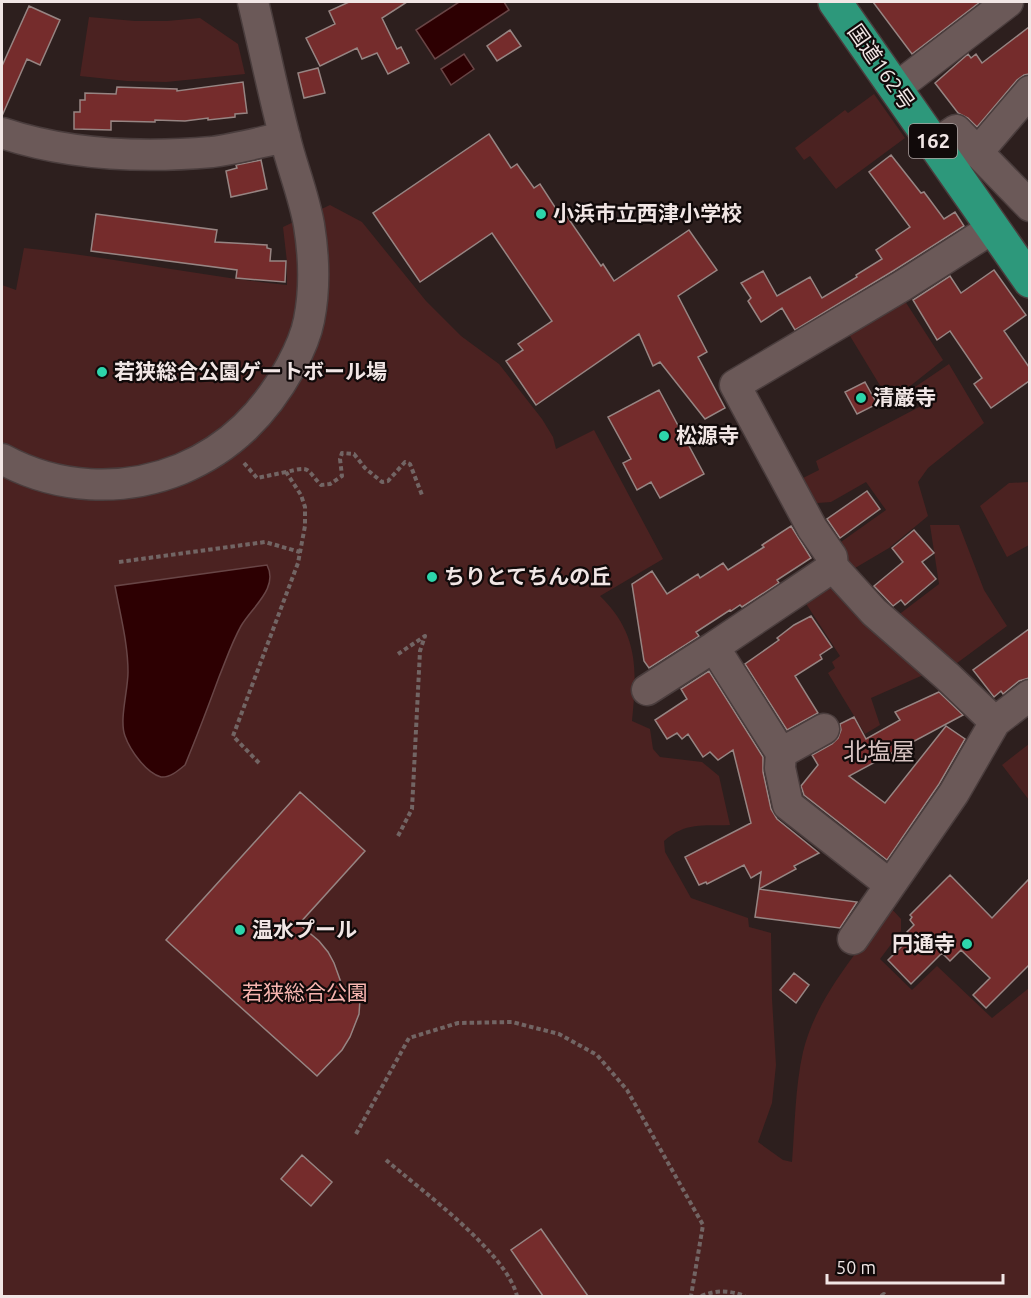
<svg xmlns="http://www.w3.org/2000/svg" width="1031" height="1298" font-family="Ubuntu,'Noto Sans JP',sans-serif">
	<rect width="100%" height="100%" fill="#2d1f1e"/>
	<!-- green -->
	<path fill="#4b2221" d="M89,17L135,21H167L200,18L238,44L245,74L166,82L127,81L80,76Z
		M874,94L905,138L836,189L810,156L804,160L795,148L845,110L848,113Z
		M330,205L362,222L426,301L461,336L499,364L542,419L553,437L556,449L594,430L663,559L600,596C639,634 637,670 632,721L650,729L653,749L660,757L702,762L719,776L730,825C703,826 685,822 664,841L665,852L691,898L748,918L749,927L771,933L772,999L776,1065L772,1103L758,1142L783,1160L792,1162C795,1126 795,1087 803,1052C816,997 859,951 890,907L901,919V931L880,959L912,990L937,966L992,1018L1029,988V1296H2V285L16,290L24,248C112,257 198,276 287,285V262L283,227Z
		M903,298L943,360L890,402L847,331Z
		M949,364L984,423L928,468L918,482L928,516L889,548L850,571L831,549L886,510L866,482L831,502L804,504L793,483L819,470L816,461L923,405L915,387Z
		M1029,482V545L1007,557L980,506L1009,483Z
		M930,525H959L984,590L1007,626L949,669L893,619L939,584Z
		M824,585H838L930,672L871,698L880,725L865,734L828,673L835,668L832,662L840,656L803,599Z
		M1029,744V800L1002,765Z"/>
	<!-- water -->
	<path fill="#2d0002" stroke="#684546" stroke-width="1.5" d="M459,2H504L509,10L435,59L416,30Z
		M464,54L474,69L451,85L441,69Z
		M267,565C279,588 252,607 241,626C232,642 226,660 219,677C208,707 197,736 185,765C179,770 170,778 161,777C146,773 130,750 125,736C119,720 128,691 128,672C128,643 120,614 115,586Z"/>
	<!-- building -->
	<path fill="#752c2c" stroke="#978583" stroke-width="1.5" d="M349,2H407L382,18L397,49L401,47L409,63L388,74L377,53L362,59L357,48L320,66L306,38L335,24L329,11Z
		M873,2H980L912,54Z
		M29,6L60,20L40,65L27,59L2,116V66Z
		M1029,27V74L1024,75L1017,80L977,127L968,118L958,113L935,83L968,54L971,58L976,54L982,63Z
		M510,30L521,46L497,61L487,46Z
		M318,68L325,93L304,98L298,73Z
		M243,82L247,113L235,114V117L208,120V118L185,121L155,120V122L111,121V130L74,129V112H80V100H85V93L116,94L117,87L177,89V91Z
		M489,134L511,168L517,164L534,188L540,184L562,218L566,215L601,266L603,264L614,281L689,230L717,270L678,296L707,352L698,357L725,408L705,419L660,362L653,366L639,334L536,405L506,361L523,350L518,344L552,321L492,233L420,282L373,213Z
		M891,155L921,193L924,192L944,219L955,212L964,226L893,271L795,330L782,308L761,322L748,301L751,298L741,283L763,271L777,296L810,277L822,298L857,277L856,275L882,259L876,250L910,227L869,172Z
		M261,160L267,189L231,197L226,171L237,168L236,165Z
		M96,214L217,230L215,242L267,245V248L271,249L270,261H286L285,282L236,278L237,270L91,251Z
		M994,270L1026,315L1004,331L1029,367V381L991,408L974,384L982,378L950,331L937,340L913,300L950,276L961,293Z
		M865,382L877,404L857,414L845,392Z
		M659,390L704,474L660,498L651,482L637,490L623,463L631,459L608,417Z
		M867,491L880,509L840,538L827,519Z
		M791,526L811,558L777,580L779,583L742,607L740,605L731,611L730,610L696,632L699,636L696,638L649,668L644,661L632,584L652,571L667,594L698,574L700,578L723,563L728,570L764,547L762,545Z
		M914,530L934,553L922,562L936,579L905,605L901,600L893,606L874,586L903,562L892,548Z
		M811,616L832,647L820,655L822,659L795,676L818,713L787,730L745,664L779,640L777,638L794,625Z
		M1029,629V678L1019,681L1003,694L1001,691L994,697L973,670Z
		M709,671L763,757V772L771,809L777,819L819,853L794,866L796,869L759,889L761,872L751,878L744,865L707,884L706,882L699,885L685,857L751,823L733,750L718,760L710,752L703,757L688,734L682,739L677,733L667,739L655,720L687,699L681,689Z
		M939,692L963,715L849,776L885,803L946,726L965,739L939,784L887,860L804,795L801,786L818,765L812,755L832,744L838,738L841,730L840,724L854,717L866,739L900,720L895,712Z
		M300,792L365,851L299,924L319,941L328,952L334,963L343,988L361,985L359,1014L350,1037L342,1050L317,1076L166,940Z
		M950,875L992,918L1029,879V965L986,1008L973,995L990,978L961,950L950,961L942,953L911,984L888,960L912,936L907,932L914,925L910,920L912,917L910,915Z
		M759,889L857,902L840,928L755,917Z
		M794,973L809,985L796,1003L780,990Z
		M302,1155L332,1182L311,1206L281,1179Z
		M541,1229L588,1296H543L511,1250Z"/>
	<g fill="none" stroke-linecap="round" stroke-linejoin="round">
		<defs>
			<path id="minor" d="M896,88L1008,2
				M2,133C68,155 143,158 212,152C236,149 261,142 285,137
				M935,144L956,130L1030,206
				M977,153L1030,91
				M2,459C57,489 122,493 181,469C231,448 265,413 291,366C298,353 306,336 309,320C315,290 314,256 309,225C304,196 292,167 285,138C273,93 264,47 253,2
				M833,567L832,557L812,528L735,385L902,286L993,228
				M647,690L714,647
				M781,753L824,729
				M889,884L788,805L780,768L781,753L714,647L833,567L874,612L948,677L995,722
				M853,939L954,793L995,722L1030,695"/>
			<path id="highway" d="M835,2L1030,281"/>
		</defs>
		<!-- minor casing -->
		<use href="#minor" stroke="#4a3d3d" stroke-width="33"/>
		<!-- highway casing -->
		<use href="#highway" stroke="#4a3d3d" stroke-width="36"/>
		<!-- path -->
		<path stroke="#726564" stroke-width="4" stroke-dasharray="4.5 3" stroke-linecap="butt" d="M244,463L257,478L286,472
			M119,562L265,542L300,552
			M259,763L233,736L298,563L305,526V507L301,495L286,472C311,466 305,468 321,485L330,484L342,476L340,459L342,453L354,454L365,468L382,482L388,481L405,462L410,464L422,495
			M398,836L412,809L420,651L425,636L398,654
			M356,1134L409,1038L458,1023L512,1022L559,1034L597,1055L627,1090L703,1225L691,1296
			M386,1160C422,1191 506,1252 517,1296
			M701,1296C717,1290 728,1290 745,1296
			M881,1296L884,1294L886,1296"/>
		<!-- minor -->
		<use href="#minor" stroke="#6b5958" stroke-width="30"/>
		<!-- highway -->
		<use href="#highway" stroke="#2d987b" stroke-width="33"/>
	</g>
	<!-- markers -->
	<g fill="#2dd5ab" stroke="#110a0a" stroke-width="2">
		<circle cx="541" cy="214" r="6"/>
		<circle cx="102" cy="372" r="6"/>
		<circle cx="861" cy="398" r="6"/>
		<circle cx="664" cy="436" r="6"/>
		<circle cx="432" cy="577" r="6"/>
		<circle cx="240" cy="930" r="6"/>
		<circle cx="967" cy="944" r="6"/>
	</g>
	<g text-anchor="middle" stroke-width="4.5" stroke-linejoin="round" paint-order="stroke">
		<!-- shield labels -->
		<rect fill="#110a0a" stroke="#aea4a3" stroke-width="1.5" x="909" y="124" width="48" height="34" rx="4.5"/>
		<g font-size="20" font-weight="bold" fill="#f1e6e5">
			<text x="933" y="148">162</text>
		</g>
		<!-- street labels -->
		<g font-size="21" fill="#f1e6e5" stroke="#110a0a">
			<text transform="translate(881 67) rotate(55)" y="7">国道162号</text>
		</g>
		<!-- poi labels -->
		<g font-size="21" font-weight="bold" fill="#f1e6e5" stroke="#110a0a" text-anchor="start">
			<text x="553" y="221">小浜市立西津小学校</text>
			<text x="114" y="379">若狭総合公園ゲートボール場</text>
			<text x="873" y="405">清巌寺</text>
			<text x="676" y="443">松源寺</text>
			<text x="444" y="584">ちりとてちんの丘</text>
			<text x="252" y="937">温水プール</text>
			<text x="955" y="951" text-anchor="end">円通寺</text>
		</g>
		<!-- park labels -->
		<g font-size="21" fill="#f8b5b0" stroke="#110a0a">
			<text x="305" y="1000">若狭総合公園</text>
		</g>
		<!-- quarter labels -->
		<g font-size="24" fill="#d6c2c0" stroke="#110a0a">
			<text x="879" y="760">北塩屋</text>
		</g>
	</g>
	<!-- border -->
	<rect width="1031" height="1298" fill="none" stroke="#f1e6e5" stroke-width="6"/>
	<!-- scale -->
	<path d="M827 1274v9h176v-9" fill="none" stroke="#f1e6e5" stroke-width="3"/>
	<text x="836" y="1274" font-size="18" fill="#f1e6e5" stroke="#110a0a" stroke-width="4.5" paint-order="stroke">50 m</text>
</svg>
